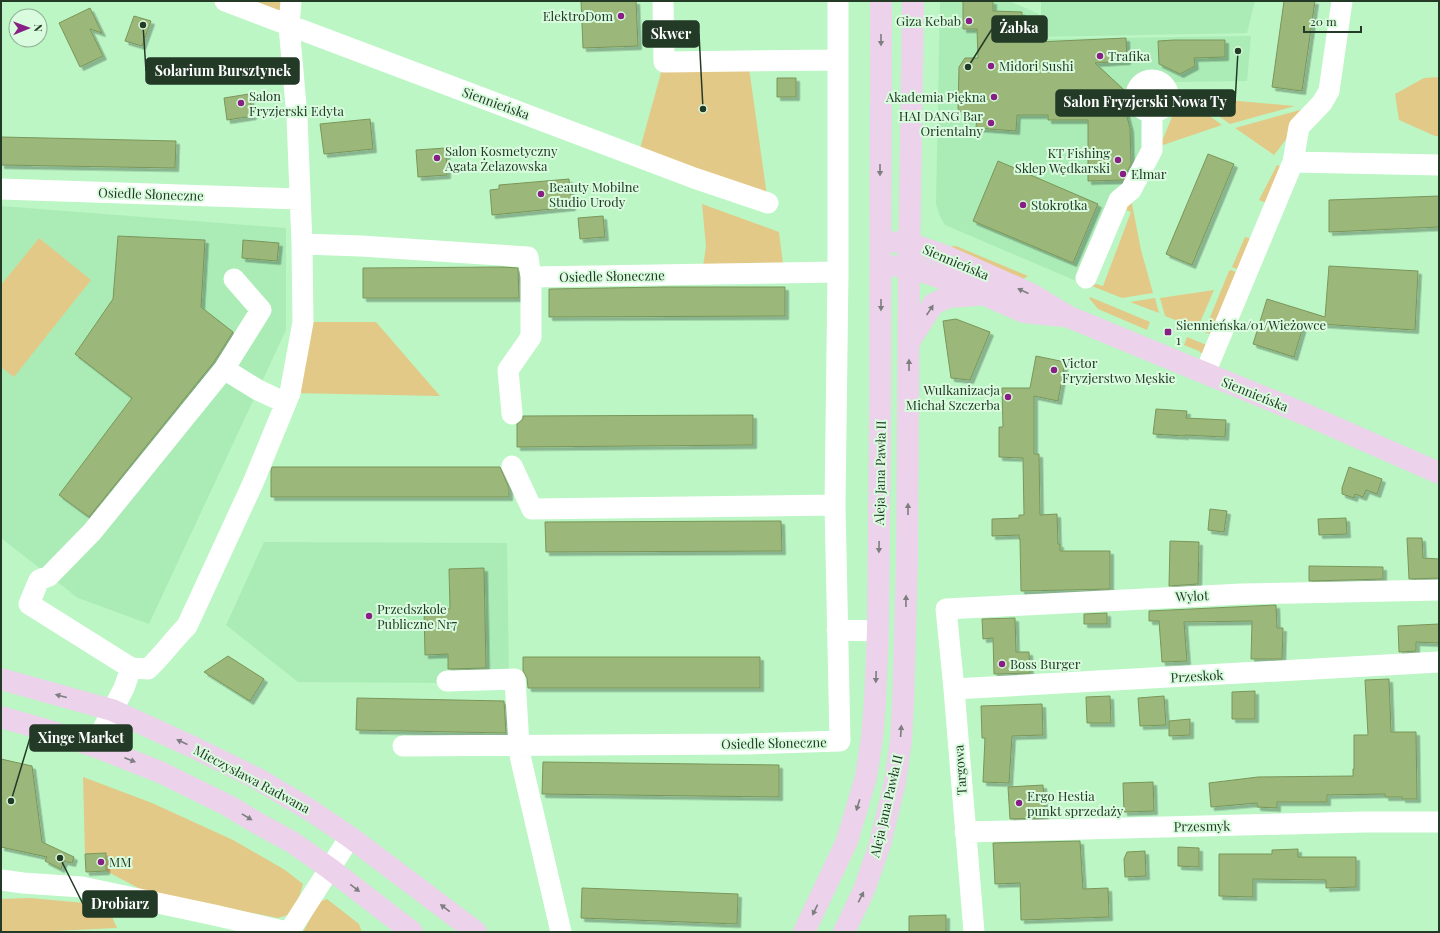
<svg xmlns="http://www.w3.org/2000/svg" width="1440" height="933" font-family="'Playfair Display',serif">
	<defs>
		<filter id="shadow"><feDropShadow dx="3.5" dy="3.5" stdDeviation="0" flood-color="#0004"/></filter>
	</defs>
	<rect width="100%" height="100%" fill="#bbf6c4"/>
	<!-- built -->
	<path fill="#abecb6" d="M940,1H1009L1039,14V39L1251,36L1247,81L1175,82V100L1147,146L1076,281L945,225L940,216L936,204Z
		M1041,1H1255L1247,33L1041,37Z
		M1,206L286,228V330L149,624L78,598L1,538Z
		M264,542L507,543L509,680L441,683L298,682L226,625Z"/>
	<!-- green -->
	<path fill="#e3c987" d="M225,1H291L289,26Z
		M748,61L768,203L638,156L664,62Z
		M1439,77V136H1435L1399,120L1395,94L1424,78Z
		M1192,97L1295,106L1230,124Z
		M1179,100L1189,101L1222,125L1160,146Z
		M1311,107L1274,155L1235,128Z
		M1277,165L1281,167L1266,203L1259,200Z
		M1131,199L1141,250L1153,293L1122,298L1092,286L1096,284L1103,286L1131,212L1126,210Z
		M702,204L779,232L784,273L702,274L706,246Z
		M1245,237L1252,239L1239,270L1232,267Z
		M39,238L91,280L14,377L1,367V285Z
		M953,246H956L1028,276L1022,280L951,248Z
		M1231,270L1238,273L1214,335L1204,332L1229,271Z
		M1214,290L1198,327H1194L1165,316L1160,298Z
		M1090,297L1150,322L1147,330L1098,309L1089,298Z
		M1155,298L1159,313L1130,302Z
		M303,322H376L440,396L290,393Z
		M1187,337L1209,346L1202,354L1199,351L1184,345Z
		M83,777L152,803L233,840L285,870L303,884L297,904L291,914L278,918L146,892L106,871L105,853L85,854Z
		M30,898L107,905L117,928L33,932H1V899Z
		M327,899L359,924L362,932H303L319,902Z"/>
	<!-- building -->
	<path fill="#9bb87a" stroke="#7a965a" filter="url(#shadow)" d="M581,1H636L638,46L583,48Z
		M963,1H993V11L1022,12V23H1037V42L1126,38L1127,61L1095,63L1124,90V106L1130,128L1131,164L1123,180L1088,181V120H1048V115H1017L1016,131L976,128L977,117L967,118L958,109L959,67L965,58H978L977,29H963Z
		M1284,1H1315L1302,91L1272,87Z
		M90,8L102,33L90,29L103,56L80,67L59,23Z
		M134,16L151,21L142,46L125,41Z
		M1174,40H1225V57L1194,58L1195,66L1180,74L1159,64L1158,41Z
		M777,78H796V97H777Z
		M249,94L253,116L227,120L224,98Z
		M370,119L373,149L324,154L320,124Z
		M1,137L176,141L175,168L1,165Z
		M446,148L447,175L418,177L416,150Z
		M1208,154L1234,164L1192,265L1166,254Z
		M998,161L1098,204L1073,263L973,221Z
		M569,179L572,207L492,215L490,190L499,189V185Z
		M1439,196V227L1329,232V200Z
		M603,216L605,237L580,239L578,218Z
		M118,236L205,240L201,307L233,332L214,362L89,517L59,495L132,398L75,354L113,299Z
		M243,240L279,243L277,261L242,258Z
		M1329,266L1418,271L1415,330L1304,323L1294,357L1253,344L1267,299L1325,317Z
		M502,267L518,268L519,298H363V268Z
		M665,287H785V316L549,317V289Z
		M956,319L990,332L970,380L951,378L943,321Z
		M1036,356L1065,362L1058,401L1034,396V454H1039L1040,515L1057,514L1058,544H1060V551H1110V589L1021,591L1020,539H1019V535L992,536V519L1019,518V515H1024L1023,458L999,457V427H1003L1002,388H1030Z
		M1156,409L1187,411L1186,418L1226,420L1225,437L1185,435V436L1153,434Z
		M753,415V445L517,447V424L523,419V416Z
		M272,467H500L509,488V497H271V471Z
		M1349,467L1382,479L1377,494L1366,490L1363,497L1355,494L1354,498L1342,494V488Z
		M1210,509L1227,511L1224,532L1208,530Z
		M1346,518L1347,534L1319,535L1318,519Z
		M781,521L782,551L546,552L545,522Z
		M1407,538H1422L1423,558L1439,559V578L1409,579Z
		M1170,541L1199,542L1198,584L1169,586Z
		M1309,566L1383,567V579L1309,581Z
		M484,568L486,668L448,669V654L425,655L424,609H450L449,569Z
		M1276,605L1277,628H1283L1282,659H1251L1252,621L1184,622L1187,661L1162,662L1159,621H1149V611Z
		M1107,613V624H1084V614Z
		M1015,618L1016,652H1029L1030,673L994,674L993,638L983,639L982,619Z
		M1439,624V643L1416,642V651L1399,652L1398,626Z
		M228,656L264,679L250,701L204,672Z
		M523,657H760V688H528L527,678L523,671Z
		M1389,679L1391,732H1416L1417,799H1402V797H1385V794L1327,795V802H1277V808L1257,807V803L1211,807L1209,783L1258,777L1353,776V769H1354V735H1368L1365,680Z
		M1255,691V719H1232V692Z
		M1110,696L1111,723H1087L1086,697Z
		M1164,696L1166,725L1140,726L1138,698Z
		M357,698L504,701L506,733L356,730Z
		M1042,704L1043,735L1012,736L1009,783L983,782L985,738H982L981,706Z
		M1190,719V735L1169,736V721Z
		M1,759L32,766L42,842L74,857L72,863L64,861L61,869L45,861L47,857L1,847Z
		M543,762L779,765V797L542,794Z
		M1153,782L1154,811L1124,812L1123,783Z
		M1043,785L1045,818L1010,819L1008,787Z
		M1080,841L1083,889L1108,888L1109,917L1021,920L1020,883L995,884L993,843Z
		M1178,847L1199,848V867L1178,866Z
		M1298,849V857H1356V887L1326,888V880L1253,879V897L1219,896V854H1272V850Z
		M1145,851L1146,876L1125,877L1124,859L1127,852Z
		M106,853V871L86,872L85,854Z
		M582,888L738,894L737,924L581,918Z
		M946,915V932H909V916Z"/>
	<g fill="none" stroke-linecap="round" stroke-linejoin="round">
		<!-- street -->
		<path stroke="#fff" stroke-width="21" d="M225,1L694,178L768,203
			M663,1L664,62L838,60
			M1136 96a16 16 0 1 1 32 0a16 16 0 1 1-32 0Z
			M1293,162L1439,165
			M1,189L300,199
			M302,244L361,246L528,257L531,277
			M1086,278L1119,200L1131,190L1152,150V112
			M234,279L261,310L224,369L258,390L286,403
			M1205,373L1293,162L1299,127L1322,103L1329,91L1342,1
			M512,414L508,370L531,337V277L838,272
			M512,466L532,509L835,505
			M837,630L878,631
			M131,668L148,669C162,656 173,640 187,626L253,483L290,393L303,322L302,244L297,117L289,26L291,1
			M447,681L515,679L519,746L521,760L561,932
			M954,689L1439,662
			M94,746L124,688L131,668L29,604L39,580L49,576L92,532L224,369
			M403,746L745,744L840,741L835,505L838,272V1
			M965,832L1365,822H1439
			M1,880L23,883L82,887L214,915L287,932
			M289,932L350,837
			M974,932L954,689L946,609L1242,594L1439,590"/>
		<!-- secondary -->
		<path stroke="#ecd2ea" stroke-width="22" d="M897,242L909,243L943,255L1031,294L1069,317L1307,415L1439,473
			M896,266L909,267L936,276L985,295L1024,312L1062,316
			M909,342L933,304L948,297L977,295
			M1,679L112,710L195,748L258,779L310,810L350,837L476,932
			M1,717L43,729L94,746L160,772L229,806L257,823L292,842L329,868L412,932
			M804,932L847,841L866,777L872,738L875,702L878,631L880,424L881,1
			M844,932L864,890L880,844L895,782L901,740L903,704L907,562L909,267L913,1"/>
	</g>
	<!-- one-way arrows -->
	<defs><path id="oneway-solid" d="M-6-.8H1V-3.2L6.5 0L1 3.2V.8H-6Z"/></defs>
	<g fill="#7d7e7f">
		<use href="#oneway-solid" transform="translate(881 40) rotate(90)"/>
		<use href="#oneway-solid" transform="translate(880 170) rotate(90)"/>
		<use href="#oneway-solid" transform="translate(1023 291) rotate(-156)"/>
		<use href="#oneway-solid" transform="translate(881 305) rotate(90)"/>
		<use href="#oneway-solid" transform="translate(930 310) rotate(-56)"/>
		<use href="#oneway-solid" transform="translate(909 365) rotate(-90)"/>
		<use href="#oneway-solid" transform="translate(908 509) rotate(-90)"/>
		<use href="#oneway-solid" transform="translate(879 547) rotate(91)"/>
		<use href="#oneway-solid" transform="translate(906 601) rotate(-89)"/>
		<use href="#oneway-solid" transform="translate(876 677) rotate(92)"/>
		<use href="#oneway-solid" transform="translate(61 696) rotate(-165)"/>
		<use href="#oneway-solid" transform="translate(901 731) rotate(-86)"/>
		<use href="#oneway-solid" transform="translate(182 742) rotate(-156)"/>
		<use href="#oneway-solid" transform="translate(130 760) rotate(21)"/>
		<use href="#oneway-solid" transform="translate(858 805) rotate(107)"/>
		<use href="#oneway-solid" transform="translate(247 817) rotate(31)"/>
		<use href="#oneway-solid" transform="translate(355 888) rotate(38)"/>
		<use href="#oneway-solid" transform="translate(861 897) rotate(-63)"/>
		<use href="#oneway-solid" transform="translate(445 908) rotate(-143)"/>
		<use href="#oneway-solid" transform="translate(815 910) rotate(116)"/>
	</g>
	<!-- markers -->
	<g fill="#881f85" stroke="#dafcde" stroke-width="1.5">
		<circle cx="621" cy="16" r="4"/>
		<circle cx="969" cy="21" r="4"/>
		<circle cx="1100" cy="56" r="4"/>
		<circle cx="991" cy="66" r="4"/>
		<circle cx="994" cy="97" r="4"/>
		<circle cx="241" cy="103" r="4"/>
		<circle cx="991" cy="123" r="4"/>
		<circle cx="437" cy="158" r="4"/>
		<circle cx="1118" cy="160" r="4"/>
		<circle cx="1123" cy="174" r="4"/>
		<circle cx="541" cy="194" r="4"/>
		<circle cx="1023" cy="205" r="4"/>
		<rect x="1164" y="328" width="8" height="8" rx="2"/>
		<circle cx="1054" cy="370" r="4"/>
		<circle cx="1008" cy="397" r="4"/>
		<circle cx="369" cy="616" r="4"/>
		<circle cx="1002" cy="664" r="4"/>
		<circle cx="1019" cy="803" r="4"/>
		<circle cx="101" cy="862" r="4"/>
	</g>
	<g text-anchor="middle" stroke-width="4" stroke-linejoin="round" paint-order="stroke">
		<!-- poi labels -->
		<g font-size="13" fill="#233a27" stroke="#dafcde" text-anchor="start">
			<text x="613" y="21" text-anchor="end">ElektroDom</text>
			<text x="961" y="26" text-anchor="end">Giza Kebab</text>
			<text x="1108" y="61">Trafika</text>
			<text x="999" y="71">Midori Sushi</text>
			<text x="249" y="101">Salon<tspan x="249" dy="15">Fryzjerski Edyta</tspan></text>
			<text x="986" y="102" text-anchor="end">Akademia Piękna</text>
			<text x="983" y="121" text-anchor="end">HAI DANG Bar<tspan x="983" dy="15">Orientalny</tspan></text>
			<text x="445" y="156">Salon Kosmetyczny<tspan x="445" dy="15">Agata Żelazowska</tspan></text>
			<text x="1110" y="158" text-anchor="end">KT Fishing<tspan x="1110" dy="15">Sklep Wędkarski</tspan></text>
			<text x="1131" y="179">Elmar</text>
			<text x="549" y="192">Beauty Mobilne<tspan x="549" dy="15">Studio Urody</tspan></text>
			<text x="1031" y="210">Stokrotka</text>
			<text x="1176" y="330">Siennieńska/01/Wieżowce<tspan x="1176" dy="15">1</tspan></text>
			<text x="1062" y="368">Victor<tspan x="1062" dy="15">Fryzjerstwo Męskie</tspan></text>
			<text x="1000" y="395" text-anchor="end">Wulkanizacja<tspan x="1000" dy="15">Michał Szczerba</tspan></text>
			<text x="377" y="614">Przedszkole<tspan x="377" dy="15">Publiczne Nr7</tspan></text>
			<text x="1010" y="669">Boss Burger</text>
			<text x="1027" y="801">Ergo Hestia<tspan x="1027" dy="15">punkt sprzedaży</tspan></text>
			<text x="109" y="867">MM</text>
		</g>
		<!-- street labels -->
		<g font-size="13" fill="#233a27" stroke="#dafcde">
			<text transform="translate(496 103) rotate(20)" y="5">Siennieńska</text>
			<text transform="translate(151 194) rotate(2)" y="5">Osiedle Słoneczne</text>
			<text transform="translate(956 262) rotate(23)" y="5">Siennieńska</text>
			<text transform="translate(612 276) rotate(-1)" y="5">Osiedle Słoneczne</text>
			<text transform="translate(1255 394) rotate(22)" y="5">Siennieńska</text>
			<text transform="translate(880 473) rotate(-89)" y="5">Aleja Jana Pawła II</text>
			<text transform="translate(1192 596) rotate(-3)" y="5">Wylot</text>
			<text transform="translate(1197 676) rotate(-3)" y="5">Przeskok</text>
			<text transform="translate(774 743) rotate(-1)" y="5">Osiedle Słoneczne</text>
			<text transform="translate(960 770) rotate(-94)" y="5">Targowa</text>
			<text transform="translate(252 779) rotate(28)" y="5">Mieczysława Radwana</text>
			<text transform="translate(886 806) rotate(-77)" y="5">Aleja Jana Pawła II</text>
			<text transform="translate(1202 826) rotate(-1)" y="5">Przesmyk</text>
		</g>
	</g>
	<!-- callouts -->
	<path fill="none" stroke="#233a27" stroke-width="1.5" d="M968 67L992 29M703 109L699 34M143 25L146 71M1238 51L1235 103M11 801L30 738M60 858L83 904"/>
	<g fill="#233a27" stroke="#dafcde" stroke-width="1.5">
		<circle cx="968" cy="67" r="4"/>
		<circle cx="703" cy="109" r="4"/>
		<circle cx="143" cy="25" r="4"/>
		<circle cx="1238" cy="51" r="4"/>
		<circle cx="11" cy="801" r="4"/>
		<circle cx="60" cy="858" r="4"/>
	</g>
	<g fill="#233a27" stroke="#233a27" stroke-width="1.5">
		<rect x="992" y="16" width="55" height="26" rx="4"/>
		<rect x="643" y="21" width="56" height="26" rx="4"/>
		<rect x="146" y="58" width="153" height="26" rx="4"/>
		<rect x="1056" y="90" width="179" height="26" rx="4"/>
		<rect x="30" y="725" width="102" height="26" rx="4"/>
		<rect x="83" y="891" width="74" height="26" rx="4"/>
	</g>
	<g font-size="14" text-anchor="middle" font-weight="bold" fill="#fff">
		<text x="1019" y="33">Żabka</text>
		<text x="671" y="39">Skwer</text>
		<text x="223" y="76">Solarium Bursztynek</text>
		<text x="1145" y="107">Salon Fryzjerski Nowa Ty</text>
		<text x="81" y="743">Xinge Market</text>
		<text x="120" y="909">Drobiarz</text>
	</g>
	<!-- border -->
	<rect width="1440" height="933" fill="none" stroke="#233a27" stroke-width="4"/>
	<!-- north arrow -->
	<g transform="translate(28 28) rotate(89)"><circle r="19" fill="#dafcde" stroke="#91ae95"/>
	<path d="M0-3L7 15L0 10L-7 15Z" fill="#881f85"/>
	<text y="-6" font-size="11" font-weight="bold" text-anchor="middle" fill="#233a27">N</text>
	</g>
	<!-- scale -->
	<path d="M1304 26v6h57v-6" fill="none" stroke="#233a27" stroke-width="2"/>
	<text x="1310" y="26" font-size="12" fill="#233a27" stroke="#dafcde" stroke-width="3" paint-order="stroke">20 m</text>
</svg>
